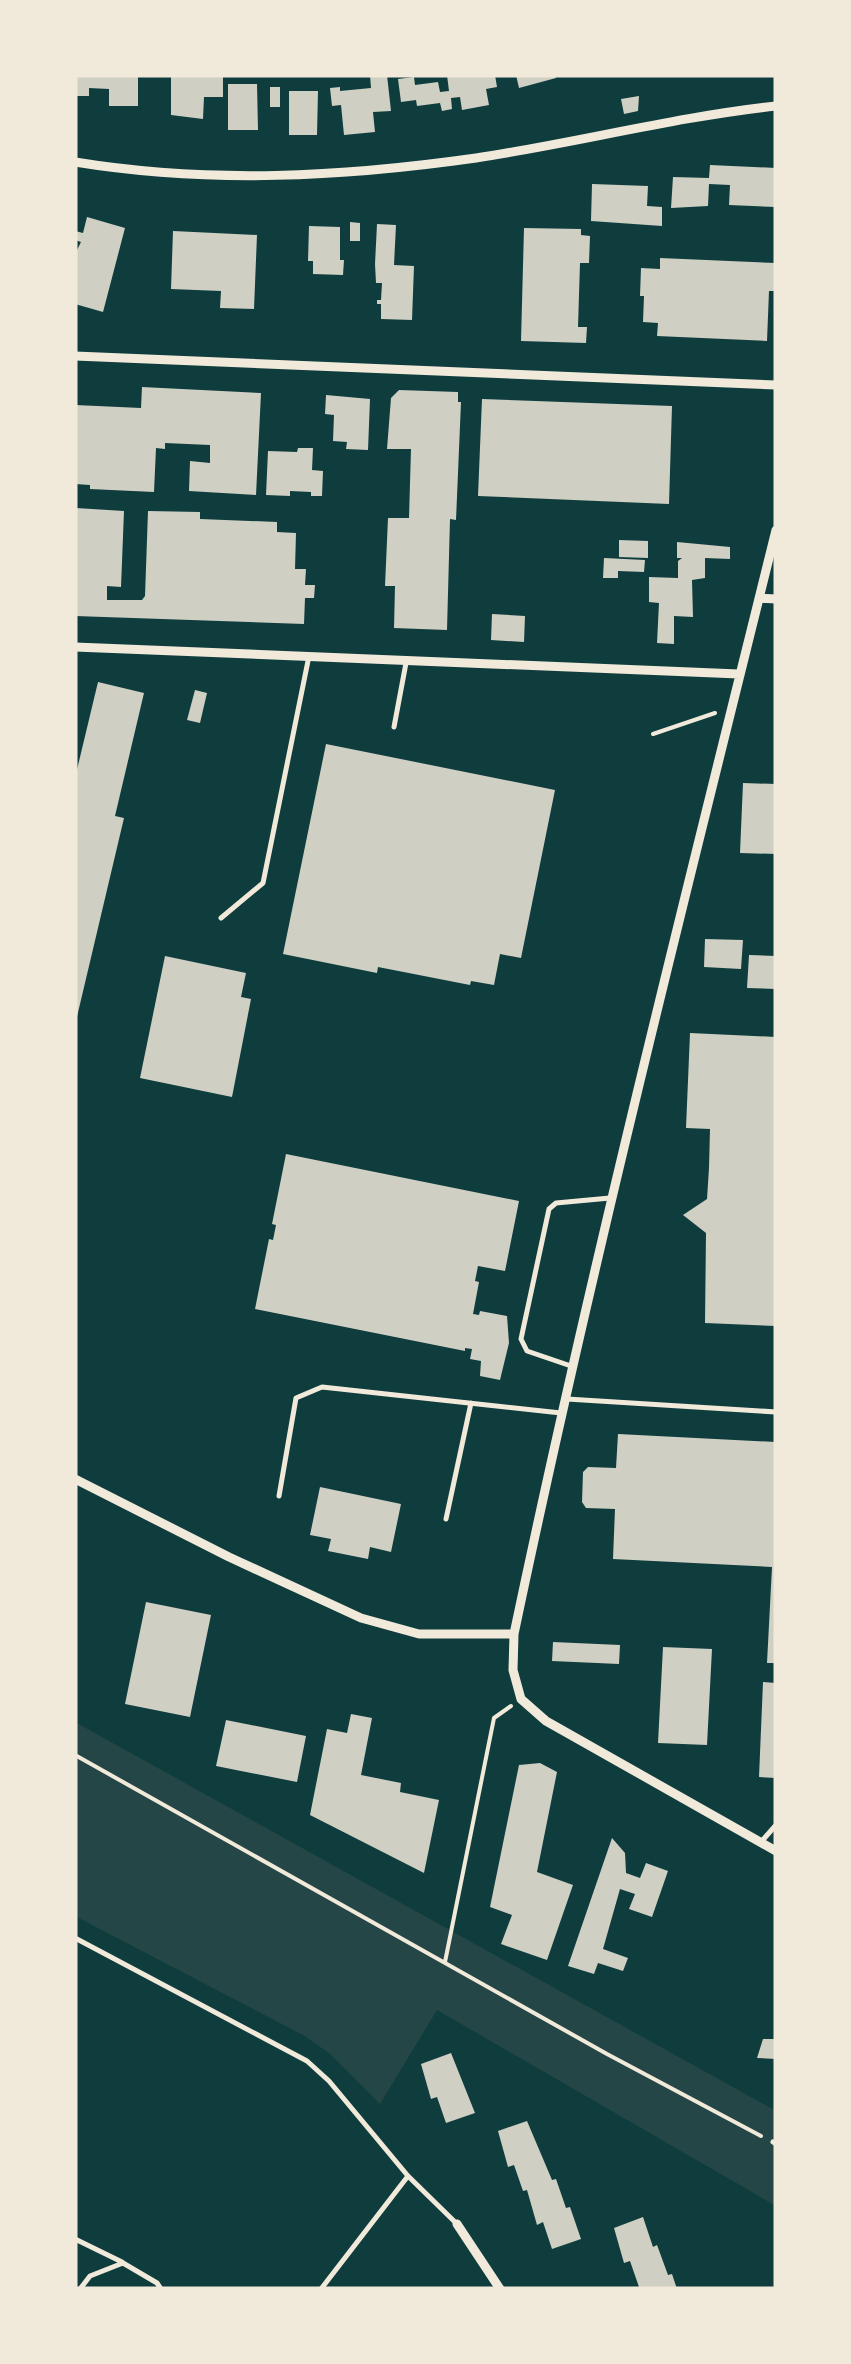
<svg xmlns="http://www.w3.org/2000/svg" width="851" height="2364" font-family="Inter,sans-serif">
	<rect width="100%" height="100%" fill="#0f3d3e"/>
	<!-- green -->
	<path fill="#244646" d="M75,1722L776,2111V2206L437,2010L380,2104L329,2053L303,2035L75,1916Z"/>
	<!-- building -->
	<path fill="#cfcfc3" d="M75,75H138V106H109V89L89,88V96H75Z
		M370,75H387L391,111L373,112L375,132L344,135L341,105L332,106L330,88L340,87V91L371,88Z
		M447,75H495L497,87L486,89L489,105L462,110L460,97L451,98L452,109L442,111L440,103L417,106L416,100L401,102L398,79L414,77L415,85L438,82L440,92L449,91Z
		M516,75H555L556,78L519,88Z
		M171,77H223V97H204L203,119L171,115Z
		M228,84H257L258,130H228Z
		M270,87H280V107H270Z
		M289,91H318L317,135H289Z
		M639,96L638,111L624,114L621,99Z
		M710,165L776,168V207L729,205L730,185L709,184L708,206L671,208L673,177L709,178Z
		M592,184L648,186L647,206L662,207V226L591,221Z
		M87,217L125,228L103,312L75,304V254L81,242L75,240V231L83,233Z
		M350,222L360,223V241H350Z
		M377,224L396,225L394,265L414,266L412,320L381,319V304H377V300H381L382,283H376L375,264Z
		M309,226L340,227V260H344L343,275L313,274V261H308Z
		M524,228L581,229V235L590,236L589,263H580L578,327H587L586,343L521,341Z
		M173,231L257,235L254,309L220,308L221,291L171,289Z
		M660,258L776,263V291H769L767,341L657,336L658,323L643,322L644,296H640L641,268L660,269Z
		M142,387L261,393L256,495L189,491L190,461L210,463V445L165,443V449L156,448L154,492L90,489V485L75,484V405L141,408Z
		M399,390L458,392V402H461L456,520L450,519L447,630L394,628L395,586H385L388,518H409L411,449H387L391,398Z
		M326,395L370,399L368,450L346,449L347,442L333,441L334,415L325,414Z
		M482,399L672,406L669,504L478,496Z
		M298,448H313L312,470L323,471L322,496H311V492L290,491V496L266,495L268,451L297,452Z
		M76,508L124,511L121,587L107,586V600H142L145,596L148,511L200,512V519L277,522V532L296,533L295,569H306L305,585H315L314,598H305L304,624L75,616Z
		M619,540L648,541V558L619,557Z
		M677,542L730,547V559L705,558V578L692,580L693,617L674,616V644L657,643L659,603L649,602V577L678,578V561L682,558H677Z
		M604,558L645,560L644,572L618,571V578H603Z
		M492,614L525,616L524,642L491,640Z
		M98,682L144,693L115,816L124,818L76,1021L75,778Z
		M195,690L207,693L200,723L187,720Z
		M326,744L555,790L521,958L500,954L494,985L471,981L470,985L378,967L377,973L283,954Z
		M743,783L776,784V854L740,853Z
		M705,939L743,940L741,969L704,967Z
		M749,955L776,956V989L747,988Z
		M165,956L246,973L241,997L251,999L232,1097L140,1078Z
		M690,1033L776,1037V1326L705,1323L706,1233L683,1215L707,1199L709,1168L710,1129L686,1128Z
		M286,1154L519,1201L505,1271L478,1266L475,1281L479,1282L473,1314L479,1315L480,1311L507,1316L509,1343L500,1380L480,1376L481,1361L470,1359L472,1349L465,1348V1351L255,1309L269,1239L273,1240L276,1225L272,1224Z
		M618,1434L776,1442V1663H767L772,1567L613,1559L615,1509L586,1508L582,1502L583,1472L588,1467L616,1468Z
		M320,1487L401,1504L391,1552L370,1547L368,1559L328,1551L331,1539L310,1535Z
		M146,1602L211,1615L190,1717L125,1704Z
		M553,1642L620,1645L619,1664L552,1661Z
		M663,1647L712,1649L707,1745L658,1743Z
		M763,1682L776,1683V1778L759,1777Z
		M351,1714L372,1718L361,1775L401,1783L400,1792L439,1800L424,1873L310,1815L327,1729L347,1733Z
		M226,1720L306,1736L297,1782L216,1766Z
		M540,1763L557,1772L537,1872L573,1885L547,1960L501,1944L512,1915L490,1907L519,1765Z
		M612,1838L625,1853L626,1873L640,1878L646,1863L668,1871L652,1917L629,1909L635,1894L620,1889L603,1949L628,1958L623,1971L598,1963L594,1974L568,1966Z
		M763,2039H776V2059L757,2058Z
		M451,2053L475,2113L446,2123L437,2097L431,2099L421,2064Z
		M527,2121L552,2180L556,2179L566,2208L570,2207L581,2239L552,2249L543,2222L537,2225L527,2190L523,2191L514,2165L508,2167L498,2131Z
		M643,2217L653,2247L657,2245L668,2275L672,2274L677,2289L639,2287L630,2261L624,2263L614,2228Z"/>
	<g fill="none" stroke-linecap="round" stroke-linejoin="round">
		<!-- path -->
		<path stroke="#f1e9da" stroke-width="4" d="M653,734L715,713
			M75,1755L607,2054L761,2136
			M445,1962L494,1718L511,1706"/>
		<!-- service -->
		<path stroke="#f1e9da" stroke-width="5" d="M394,727L406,663
			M221,918L263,883L309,656
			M571,1366L527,1351L521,1339L549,1209L556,1203L610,1198
			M567,1399L776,1412
			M279,1496L296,1398L322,1387L561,1413
			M446,1519L471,1403
			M761,1842L776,1825
			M75,1938L307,2061L329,2081L408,2176L457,2224
			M773,2142L776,2144
			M75,2239L122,2262
			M80,2289L90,2276L123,2263L157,2283L161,2289
			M321,2289L408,2176"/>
		<!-- minor -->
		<path stroke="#f1e9da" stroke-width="9" d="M75,162C210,184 342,177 476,158C576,143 675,117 776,106
			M75,356L776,385
			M776,530C685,897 592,1263 514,1634L513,1670L521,1699L546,1721L776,1851
			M759,598L776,599
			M75,647L739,674
			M75,1479L229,1557L361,1618L419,1634H514
			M457,2224L500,2289"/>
	</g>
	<!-- border -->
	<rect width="851" height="2364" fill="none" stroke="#f1e9da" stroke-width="155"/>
</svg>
